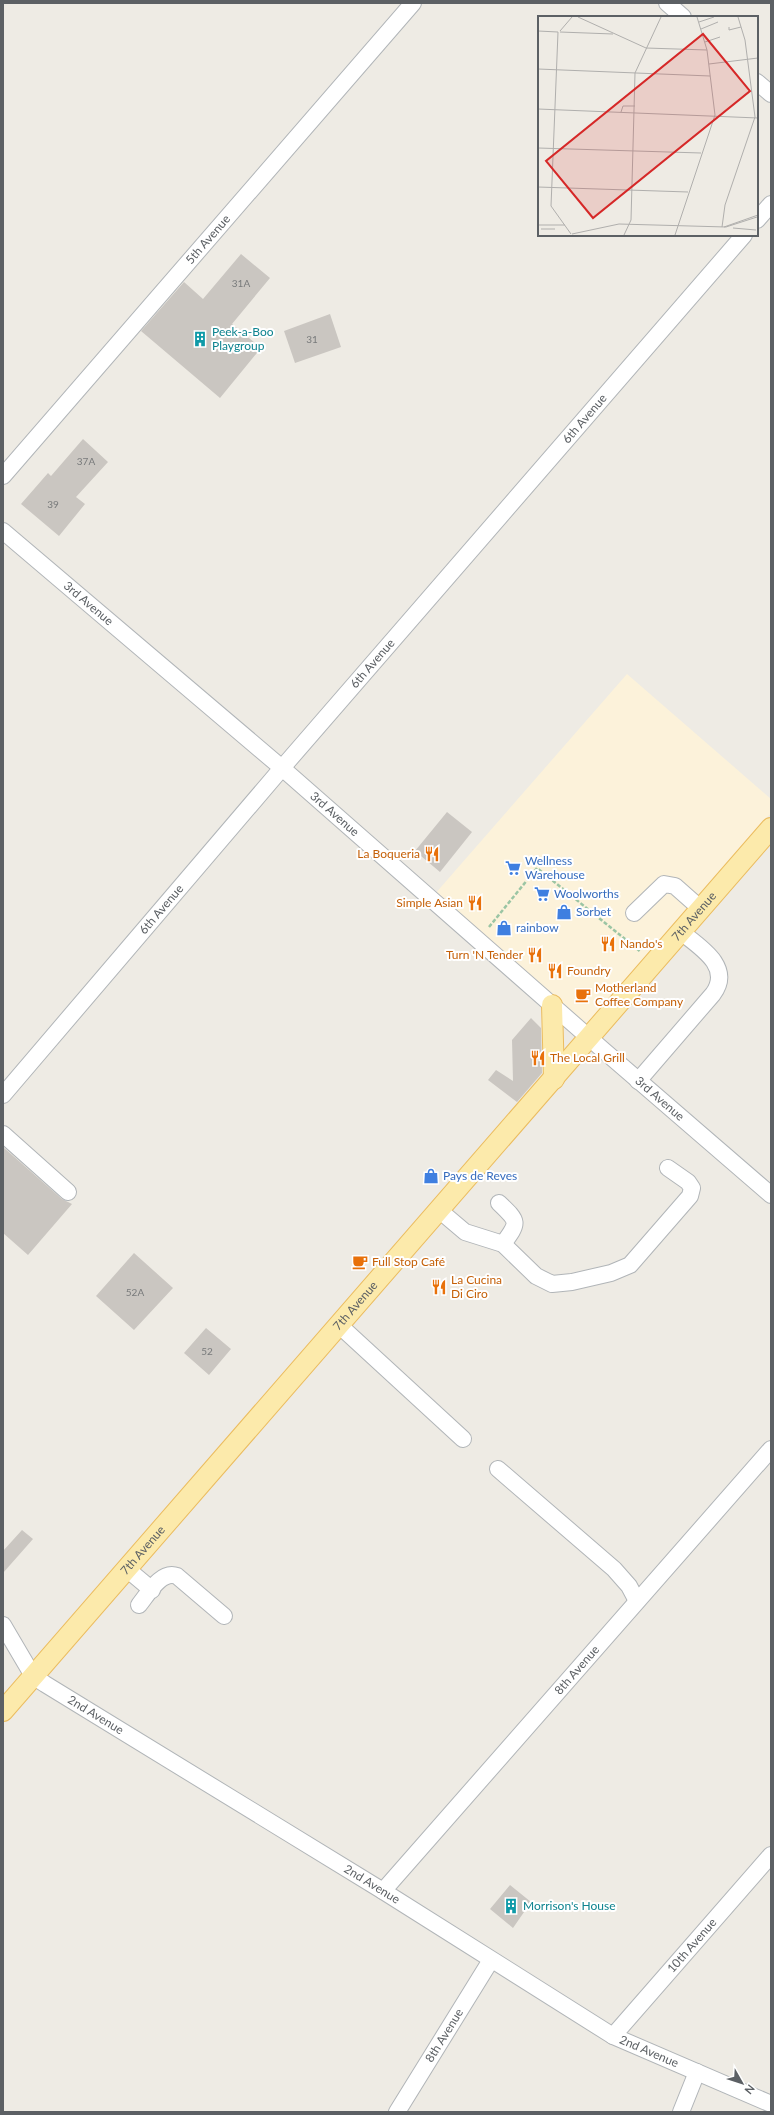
<svg xmlns="http://www.w3.org/2000/svg" width="774" height="2115" font-family="Lato,sans-serif">
	<rect width="100%" height="100%" fill="#eeebe4"/>
	<!-- commercial -->
	<path fill="#fcf2da" d="M627,674L771,799V813L588,1029L434,895Z"/>
	<!-- building -->
	<path fill="#cac6c1" d="M241,254L270,278L232,324L261,348L220,398L141,331L184,282L203,299Z
		M330,314L341,347L295,363L284,331Z
		M83,439L108,462L76,497L85,504L59,536L21,504L48,473L51,476Z
		M447,812L472,832L440,872L415,851Z
		M531,1018L541,1028L542,1073L517,1102L488,1080L496,1070L513,1081L512,1040Z
		M3,1147L62,1199L72,1204L28,1255L3,1233Z
		M134,1253L173,1288L134,1330L96,1296Z
		M206,1328L231,1349L209,1375L184,1353Z
		M22,1530L33,1539L3,1573V1551Z
		M510,1885L531,1902L513,1928L490,1909Z"/>
	<g fill="none" stroke-linecap="round" stroke-linejoin="round">
		<defs>
			<g id="minor">
				<path d="M667,3L683,17"/>
				<path d="M757,82L771,94"/>
				<path d="M757,220L771,204"/>
				<path id="s1" d="M3,476L413,3"/>
				<path id="s2" d="M3,531L282,768L602,1049L771,1195"/>
				<path d="M634,913L664,884L675,886L701,909"/>
				<path d="M638,1081L713,994C733,967 700,947 681,932"/>
				<path id="s3" d="M3,1095L282,768L744,235"/>
				<path d="M3,1134L68,1192"/>
				<path d="M499,1203C519,1222 519,1222 503,1244"/>
				<path d="M439,1210L465,1232L503,1244L536,1276L552,1284L572,1282L611,1273L630,1265L690,1196L692,1188L688,1182L668,1168"/>
				<path d="M339,1325L463,1439"/>
				<path d="M498,1469L614,1569L629,1586L637,1601"/>
				<path d="M127,1569L152,1590"/>
				<path d="M139,1605C148,1594 161,1570 177,1576L224,1616"/>
				<path id="s4" d="M3,1625L33,1676L45,1684L383,1891L613,2036L771,2104"/>
				<path id="s5" d="M383,1891L771,1449"/>
				<path id="s6" d="M613,2036L771,1855"/>
				<path id="s7" d="M397,2112L491,1960"/>
				<path d="M681,2112L697,2072"/>
			</g>
			<g id="major">
				<path d="M552,1005L554,1079"/>
				<path id="s8" d="M3,1711L771,828"/>
			</g>
		</defs>
		<!-- minor casing -->
		<use href="#minor" stroke="#b1b5b8" stroke-width="18"/>
		<!-- major casing -->
		<use href="#major" stroke="#ebbc5f" stroke-width="22"/>
		<!-- path -->
		<path stroke="#9bc5a4" stroke-width="2.5" stroke-dasharray="4 2" stroke-linecap="butt" d="M489,927L537,868L641,952"/>
		<!-- minor -->
		<use href="#minor" stroke="#fff" stroke-width="16"/>
		<!-- major -->
		<use href="#major" stroke="#fceaab" stroke-width="20"/>
	</g>
	<!-- icons -->
	<defs>
		<symbol id="building-bare" viewBox="-9 -9 18 18"><path d="M-4-6H4V6H1V3H-1V6H-4ZM-2.5-4.3h1.7v1.8h-1.7ZM.8-4.3h1.7v1.8H.8ZM-2.5-1h1.7V.8h-1.7ZM.8-1h1.7V.8H.8Z" fill="#0f9aa8" stroke="#fff" stroke-width="2.5" paint-order="stroke"/></symbol>
		<symbol id="restaurant-bare" viewBox="-9 -9 18 18"><path d="M-5-6h1v4h1v-4h1v4h1v-4h1v5L-1.5 .5V6h-2V.5L-5-1ZM5-6V6H3V1.5H1.5Q1.5-4 5-6Z" fill="#e8710a" stroke="#fff" stroke-width="2.5" paint-order="stroke"/></symbol>
		<symbol id="supermarket-bare" viewBox="-9 -9 18 18"><path d="M-6-5.5h2.5l.6 2H6L4.5 2H-2.5L-4.4-4H-6ZM-1.5 3.2a1.3 1.3 0 1 0 .1 0ZM3 3.2a1.3 1.3 0 1 0 .1 0Z" fill="#3f7fe0" stroke="#fff" stroke-width="2.5" paint-order="stroke"/></symbol>
		<symbol id="shop-bare" viewBox="-9 -9 18 18"><path d="M-5-2.5h2.3a2.7 3.5 0 0 1 5.4 0H5L5.5 6h-11ZM-1.5-2.5h3a1.5 2.3 0 0 0-3 0Z" fill="#3f7fe0" stroke="#fff" stroke-width="2.5" paint-order="stroke"/></symbol>
		<symbol id="cafe-bare" viewBox="-9 -9 18 18"><path d="M-5.5-4.5H6V0H3Q3 3.5 0 3.5H-2.5Q-5.5 3.5-5.5 0ZM3-3.2v2h1.7v-2ZM-6 4.5H4V6H-6Z" fill="#e8710a" stroke="#fff" stroke-width="2.5" paint-order="stroke"/></symbol>
	</defs>
	<g fill-rule="evenodd">
		<use href="#building-bare" x="189" y="328" width="22" height="22"/>
		<use href="#restaurant-bare" x="421" y="843" width="22" height="22"/>
		<use href="#supermarket-bare" x="502" y="857" width="22" height="22"/>
		<use href="#supermarket-bare" x="531" y="883" width="22" height="22"/>
		<use href="#restaurant-bare" x="464" y="892" width="22" height="22"/>
		<use href="#shop-bare" x="553" y="901" width="22" height="22"/>
		<use href="#shop-bare" x="493" y="917" width="22" height="22"/>
		<use href="#restaurant-bare" x="597" y="933" width="22" height="22"/>
		<use href="#restaurant-bare" x="524" y="944" width="22" height="22"/>
		<use href="#restaurant-bare" x="544" y="960" width="22" height="22"/>
		<use href="#cafe-bare" x="572" y="984" width="22" height="22"/>
		<use href="#restaurant-bare" x="527" y="1047" width="22" height="22"/>
		<use href="#shop-bare" x="420" y="1165" width="22" height="22"/>
		<use href="#cafe-bare" x="349" y="1251" width="22" height="22"/>
		<use href="#restaurant-bare" x="428" y="1276" width="22" height="22"/>
		<use href="#building-bare" x="500" y="1895" width="22" height="22"/>
	</g>
	<g text-anchor="middle" stroke-width="4" stroke-linejoin="round" paint-order="stroke">
		<!-- number labels -->
		<g font-size="10" fill="#787a7b">
			<text x="241" y="287">31A</text>
			<text x="312" y="343">31</text>
			<text x="86" y="465">37A</text>
			<text x="53" y="508">39</text>
			<text x="135" y="1296">52A</text>
			<text x="207" y="1355">52</text>
		</g>
		<!-- street labels -->
		<g font-size="12" fill="#5c6064" stroke="#fff">
			<text dy="4" stroke="none"><textPath href="#s1" startOffset="313">5th Avenue</textPath></text>
			<text dy="4" stroke="none"><textPath href="#s3" startOffset="892">6th Avenue</textPath></text>
			<text dy="4" stroke="none"><textPath href="#s2" startOffset="112">3rd Avenue</textPath></text>
			<text dy="4" stroke="none"><textPath href="#s3" startOffset="568">6th Avenue</textPath></text>
			<text dy="4" stroke="none"><textPath href="#s2" startOffset="436">3rd Avenue</textPath></text>
			<text dy="4" stroke="none"><textPath href="#s3" startOffset="244">6th Avenue</textPath></text>
			<text dy="4" stroke="none"><textPath href="#s8" startOffset="1053">7th Avenue</textPath></text>
			<text dy="4" stroke="none"><textPath href="#s2" startOffset="868">3rd Avenue</textPath></text>
			<text dy="4" stroke="none"><textPath href="#s8" startOffset="537">7th Avenue</textPath></text>
			<text dy="4" stroke="none"><textPath href="#s8" startOffset="213">7th Avenue</textPath></text>
			<text dy="4" stroke="none"><textPath href="#s5" startOffset="294">8th Avenue</textPath></text>
			<text dy="4" stroke="none"><textPath href="#s4" startOffset="133">2nd Avenue</textPath></text>
			<text dy="4" stroke="none"><textPath href="#s4" startOffset="457">2nd Avenue</textPath></text>
			<text dy="4" stroke="none"><textPath href="#s6" startOffset="120">10th Avenue</textPath></text>
			<text dy="4" stroke="none"><textPath href="#s7" startOffset="90">8th Avenue</textPath></text>
			<text dy="4" stroke="none"><textPath href="#s4" startOffset="781">2nd Avenue</textPath></text>
		</g>
		<!-- culture labels -->
		<g font-size="12" fill="#0d838f" stroke="#fff" text-anchor="start">
			<text x="212" y="336">Peek-a-Boo<tspan x="212" dy="14">Playgroup</tspan></text>
			<text x="523" y="1910">Morrison's House</text>
		</g>
		<!-- food labels -->
		<g font-size="12" fill="#c56008" stroke="#fff" text-anchor="start">
			<text x="420" y="858" text-anchor="end">La Boqueria</text>
			<text x="463" y="907" text-anchor="end">Simple Asian</text>
			<text x="620" y="948">Nando's</text>
			<text x="523" y="959" text-anchor="end">Turn 'N Tender</text>
			<text x="567" y="975">Foundry</text>
			<text x="595" y="992">Motherland<tspan x="595" dy="14">Coffee Company</tspan></text>
			<text x="550" y="1062">The Local Grill</text>
			<text x="372" y="1266">Full Stop Café</text>
			<text x="451" y="1284">La Cucina<tspan x="451" dy="14">Di Ciro</tspan></text>
		</g>
		<!-- shop labels -->
		<g font-size="12" fill="#366cbe" stroke="#fff" text-anchor="start">
			<text x="525" y="865">Wellness<tspan x="525" dy="14">Warehouse</tspan></text>
			<text x="554" y="898">Woolworths</text>
			<text x="576" y="916">Sorbet</text>
			<text x="516" y="932">rainbow</text>
			<text x="443" y="1180">Pays de Reves</text>
		</g>
	</g>
	<!-- overview -->
	<g transform="translate(538 16)">
		<rect width="220" height="220" fill="#eeebe4"/>
		<path fill="none" stroke="#b0afad" stroke-width="1" d="M40,1L108,32L169,34M161,6L176,1M191,11V14L203,11M163,13L180,6M0,15L20,16M22,15L34,1M20,16L13,190L33,218M22,16L75,18M167,26L182,21M171,48L220,42M0,53L172,60M0,93L220,102M83,96L85,90H97M0,132L163,137M0,171L150,176M0,209H27M184,211L187,189L217,101L207,24L200,1M186,211L220,199M195,212L218,214M3,213H17M34,218L81,208L188,211L219,201M86,219L93,204L97,57L123,1M137,219L177,99L169,34L159,1"/>
		<path fill="#d62828" fill-opacity="0.15" stroke="#d62828" stroke-width="2" d="M165,18L212,75L55,202L8,145Z"/>
		<rect width="220" height="220" fill="none" stroke="#5c6064" stroke-width="2"/>
	</g>
	<!-- border -->
	<rect width="774" height="2115" fill="none" stroke="#5c6064" stroke-width="8"/>
	<!-- north arrow -->
	<g transform="translate(742 2083) rotate(129)" stroke="#ffffff" stroke-width="3" paint-order="stroke">
	<path d="M0-3L7 15L0 10L-7 15Z" fill="#5c6064"/>
	<text y="-6" font-size="11" font-weight="bold" text-anchor="middle" fill="#5c6064">N</text>
	</g>
</svg>
